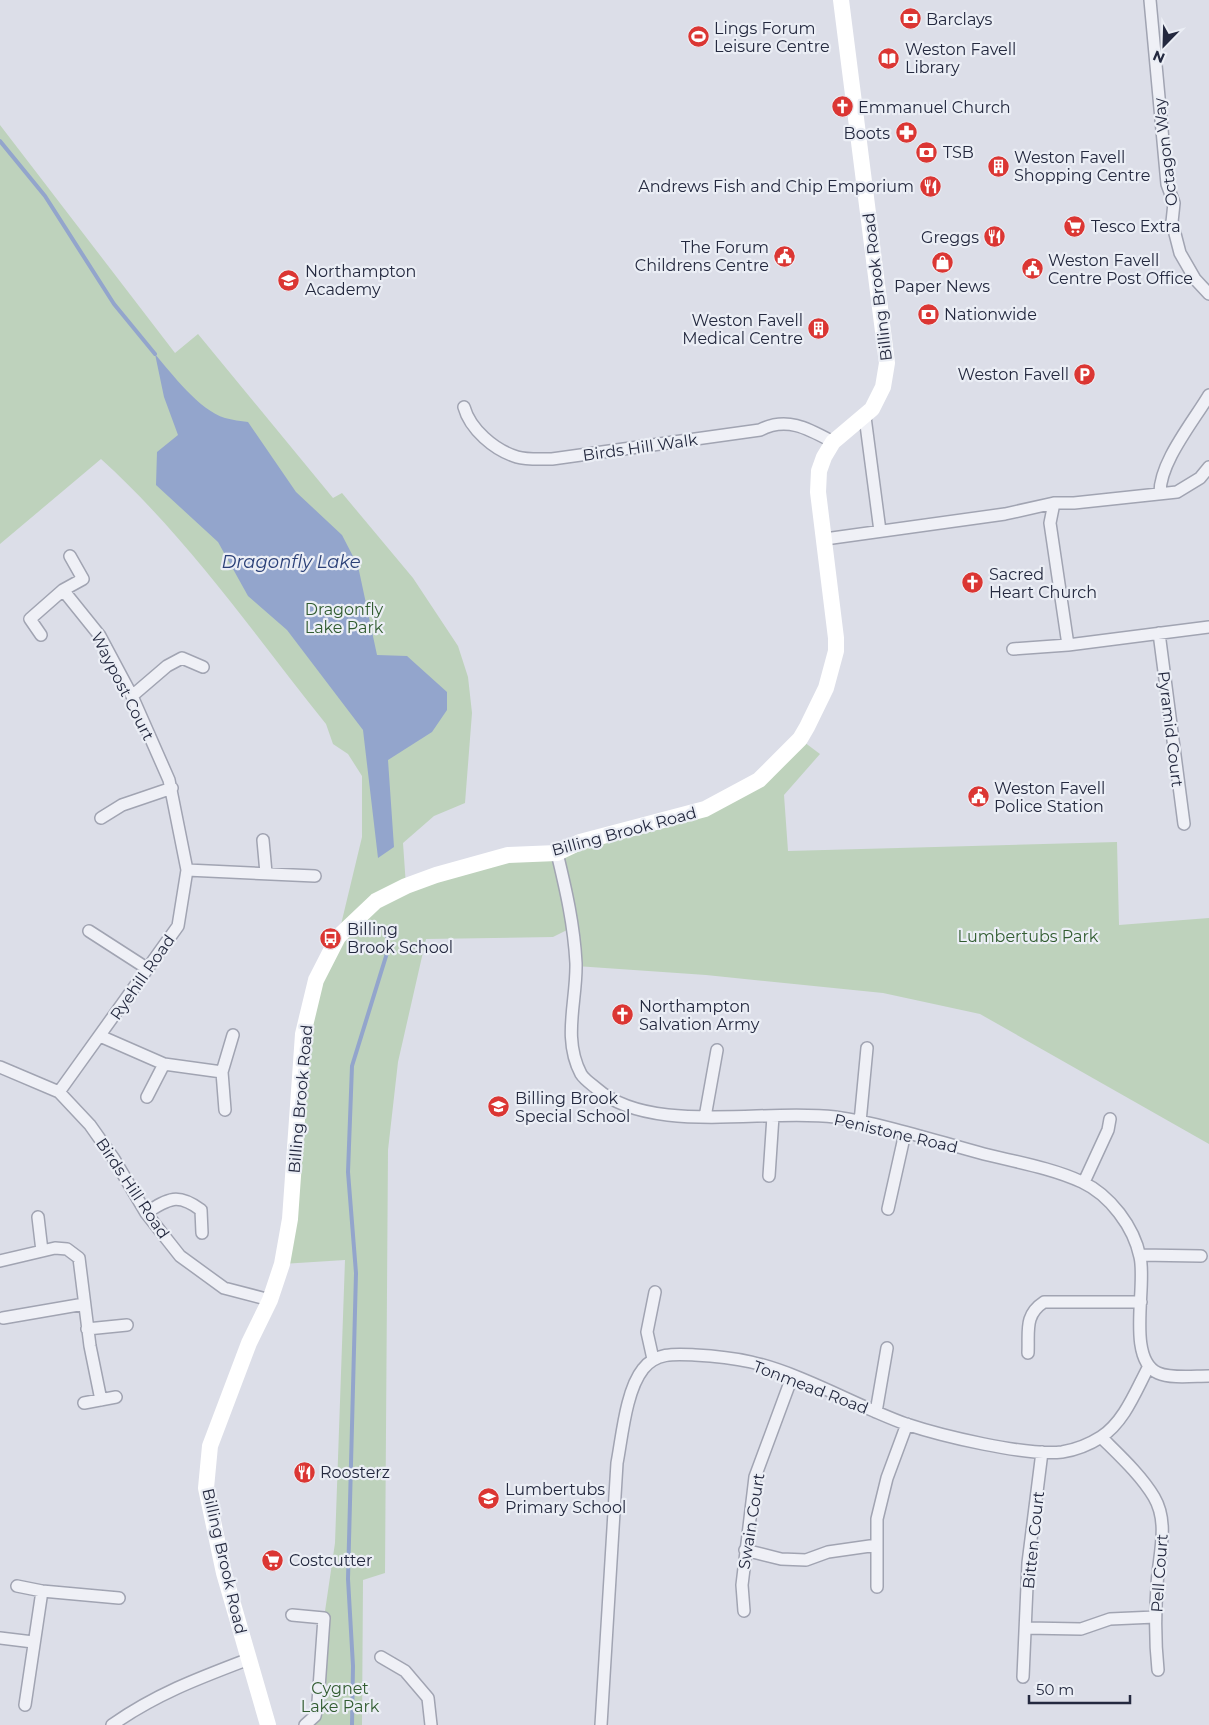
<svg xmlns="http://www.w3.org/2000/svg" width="1209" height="1725" font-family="Montserrat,sans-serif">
	<rect width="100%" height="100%" fill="#dcdee8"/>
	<!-- green -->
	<path fill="#bed2bc" d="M0,125L175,353L198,334L333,498L342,493L413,578L458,646L468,677L472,713L465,803L434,816L403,843L406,886L436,875L557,853L705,809L759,780L800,739L820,754L784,795L788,851L1117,842L1119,925L1209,918V1144L980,1014L883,993L706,975L576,966L573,927L553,937L426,939L398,1062L388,1150L385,1573L363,1580L362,1725H305L315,1716L324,1618L335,1543L345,1260L282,1264L303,1034L338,937L362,837V776L348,754L333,744L326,724C254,634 187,537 101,459L0,544Z"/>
	<!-- water -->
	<path fill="#93a5cc" d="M155,354C172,374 199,410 225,418C232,420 241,421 248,422L296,492L342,535L358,566L377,655L407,656L447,692V710L432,732L388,760L394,847L378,858L363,730L287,630L248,596L218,542L156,485L157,452L178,435L164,397Z"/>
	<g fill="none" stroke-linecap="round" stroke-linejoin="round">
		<!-- stream -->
		<path stroke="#93a5cc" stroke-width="4" d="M0,141L45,196L114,304L155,354
			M352,1725L353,1666L348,1579L356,1273L348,1172L352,1066L387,953V928"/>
		<defs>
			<path id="street" d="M1150,0L1167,184L1174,203L1172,222L1180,253L1195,279L1209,294
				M464,407C470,429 494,450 517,457C527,460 541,459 552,459L760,430C787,416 809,429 833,442
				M865,417L880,531
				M1160,494C1159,463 1193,422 1209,395
				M1054,503L1050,523L1068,645
				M825,539L1005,514L1054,503H1074L1177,492L1200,478L1209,467
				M1159,633L1184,824
				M41,635L30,619L63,590L83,579L70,556
				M1013,649L1068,645L1209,627
				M132,696L167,666L182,658L203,667
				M101,818L122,805L172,788
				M263,840L266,873
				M557,853C566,890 574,925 576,963C577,1001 562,1038 581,1074C584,1079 591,1084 596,1088C650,1136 766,1108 835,1117C885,1124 935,1141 984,1154C1016,1162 1052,1168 1082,1182C1110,1195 1134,1227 1140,1257C1147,1285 1126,1359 1158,1373C1171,1379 1194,1376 1209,1376
				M187,870L315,876
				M89,931L148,969
				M100,1036L164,1064L222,1072
				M0,1067L59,1092L90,1125L114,1159L146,1213L180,1256L224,1288L270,1300
				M59,1092L178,926L187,870L169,780L132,696L100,636L63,590
				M147,1097L164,1064
				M225,1110L222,1072L233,1035
				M705,1117L717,1050
				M860,1122L867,1048
				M769,1176L773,1116
				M1084,1182L1108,1130L1110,1119
				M888,1209L905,1133
				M146,1213C169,1198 178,1193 201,1210L202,1233
				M38,1217L42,1251
				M1140,1255L1201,1256
				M0,1261L55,1248L67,1249L79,1258L90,1346L101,1400
				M3,1318L84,1304
				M87,1329L127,1325
				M1028,1353C1029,1331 1024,1315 1044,1302H1141
				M653,1359L647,1332L655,1292
				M84,1403L116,1397
				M876,1412L887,1348
				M1101,1437C1119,1455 1141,1475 1154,1497C1170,1524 1158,1557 1157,1586C1155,1615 1155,1642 1158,1670
				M745,1550L781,1559L806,1560L828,1552L877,1545
				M17,1586L42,1591L119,1598
				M877,1587V1519L887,1478L907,1424
				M744,1611L742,1585L755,1477L792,1377
				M292,1615L324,1618L318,1702L315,1716L305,1725
				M1026,1628L1081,1629L1110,1619L1155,1617
				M0,1638L33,1642
				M381,1657L405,1671L428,1698L431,1725
				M1023,1677L1028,1563L1042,1452
				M25,1705L42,1591
				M112,1725C156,1694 199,1678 249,1659
				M601,1725L617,1463C622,1437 626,1390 643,1369C656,1352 676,1354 695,1355C714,1356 733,1358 751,1362C803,1374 856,1406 906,1424C942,1436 1025,1456 1062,1452C1075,1450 1090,1444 1101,1437C1125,1421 1136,1390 1149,1366"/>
		</defs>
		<!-- street casing -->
		<use href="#street" stroke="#a1a4b2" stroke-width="14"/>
		<!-- street -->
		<use href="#street" stroke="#eff0f6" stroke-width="11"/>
		<!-- secondary -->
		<path stroke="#fff" stroke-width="16" d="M268,1725L224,1573L206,1488L210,1446L249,1343L270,1300L282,1264L290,1219L303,1034L316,980L338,937L376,901L406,886L436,875L508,855L557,853L580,842L705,809L759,780L800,739L807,727L826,688L836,651V638L818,492L819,471L824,457L833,442L872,409L883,387L887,363L841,0"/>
	</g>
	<!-- icons -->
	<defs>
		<symbol id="bank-disc" viewBox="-11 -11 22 22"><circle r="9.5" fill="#db3633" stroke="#ebeef5"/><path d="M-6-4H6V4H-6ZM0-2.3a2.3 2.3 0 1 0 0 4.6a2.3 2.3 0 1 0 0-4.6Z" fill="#fff"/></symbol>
		<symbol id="stadium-disc" viewBox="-11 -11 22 22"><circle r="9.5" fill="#db3633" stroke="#ebeef5"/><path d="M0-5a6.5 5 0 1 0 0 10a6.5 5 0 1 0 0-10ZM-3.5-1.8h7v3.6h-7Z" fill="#fff"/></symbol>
		<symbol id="library-disc" viewBox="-11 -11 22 22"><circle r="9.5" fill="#db3633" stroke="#ebeef5"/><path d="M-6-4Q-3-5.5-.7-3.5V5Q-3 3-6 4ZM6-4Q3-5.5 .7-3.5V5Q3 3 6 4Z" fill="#fff"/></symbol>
		<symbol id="church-disc" viewBox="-11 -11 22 22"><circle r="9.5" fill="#db3633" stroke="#ebeef5"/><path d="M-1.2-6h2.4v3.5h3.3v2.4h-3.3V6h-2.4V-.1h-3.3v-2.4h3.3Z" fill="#fff"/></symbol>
		<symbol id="pharmacy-disc" viewBox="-11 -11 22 22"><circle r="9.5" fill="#db3633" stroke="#ebeef5"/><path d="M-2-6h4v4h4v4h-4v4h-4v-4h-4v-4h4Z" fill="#fff"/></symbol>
		<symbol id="building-disc" viewBox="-11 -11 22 22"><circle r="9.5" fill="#db3633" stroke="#ebeef5"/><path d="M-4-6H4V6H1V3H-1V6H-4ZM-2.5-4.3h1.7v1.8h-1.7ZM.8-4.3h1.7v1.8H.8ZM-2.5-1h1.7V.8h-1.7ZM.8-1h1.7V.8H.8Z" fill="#fff"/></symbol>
		<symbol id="restaurant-disc" viewBox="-11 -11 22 22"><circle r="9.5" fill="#db3633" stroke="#ebeef5"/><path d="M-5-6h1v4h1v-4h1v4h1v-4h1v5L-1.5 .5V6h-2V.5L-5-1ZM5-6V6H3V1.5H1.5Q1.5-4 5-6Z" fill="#fff"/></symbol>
		<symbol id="supermarket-disc" viewBox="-11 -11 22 22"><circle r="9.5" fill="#db3633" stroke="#ebeef5"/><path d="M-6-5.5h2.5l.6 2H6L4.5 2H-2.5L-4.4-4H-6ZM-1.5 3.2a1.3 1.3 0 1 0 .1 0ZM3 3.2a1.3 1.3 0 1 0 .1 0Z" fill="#fff"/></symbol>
		<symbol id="civic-disc" viewBox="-11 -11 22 22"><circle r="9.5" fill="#db3633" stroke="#ebeef5"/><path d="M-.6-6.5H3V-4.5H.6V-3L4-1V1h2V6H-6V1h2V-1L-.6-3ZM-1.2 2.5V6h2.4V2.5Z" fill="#fff"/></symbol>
		<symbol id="shop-disc" viewBox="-11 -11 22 22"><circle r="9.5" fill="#db3633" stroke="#ebeef5"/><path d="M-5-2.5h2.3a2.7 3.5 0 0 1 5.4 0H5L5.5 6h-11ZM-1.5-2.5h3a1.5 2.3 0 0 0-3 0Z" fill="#fff"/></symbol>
		<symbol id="school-disc" viewBox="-11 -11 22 22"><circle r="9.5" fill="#db3633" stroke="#ebeef5"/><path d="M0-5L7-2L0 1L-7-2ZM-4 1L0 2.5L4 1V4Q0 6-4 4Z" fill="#fff"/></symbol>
		<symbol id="parking-disc" viewBox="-11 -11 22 22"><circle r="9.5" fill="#db3633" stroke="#ebeef5"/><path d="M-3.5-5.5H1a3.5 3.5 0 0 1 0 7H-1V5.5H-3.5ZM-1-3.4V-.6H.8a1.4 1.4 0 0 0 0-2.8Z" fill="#fff"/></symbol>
		<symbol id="bus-disc" viewBox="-11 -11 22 22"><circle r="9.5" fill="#db3633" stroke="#ebeef5"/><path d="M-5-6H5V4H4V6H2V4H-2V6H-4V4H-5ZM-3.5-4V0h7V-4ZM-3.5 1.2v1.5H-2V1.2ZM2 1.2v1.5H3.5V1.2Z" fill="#fff"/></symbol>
	</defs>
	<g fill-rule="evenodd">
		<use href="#bank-disc" x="898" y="6" width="25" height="25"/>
		<use href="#stadium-disc" x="686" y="24" width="25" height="25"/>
		<use href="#library-disc" x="876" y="46" width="25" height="25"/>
		<use href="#church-disc" x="830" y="94" width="25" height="25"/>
		<use href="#pharmacy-disc" x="894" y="120" width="25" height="25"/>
		<use href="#bank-disc" x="914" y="140" width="25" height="25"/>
		<use href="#building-disc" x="986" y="154" width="25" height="25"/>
		<use href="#restaurant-disc" x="918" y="174" width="25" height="25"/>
		<use href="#supermarket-disc" x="1062" y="214" width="25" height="25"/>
		<use href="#restaurant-disc" x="982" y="224" width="25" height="25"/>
		<use href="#civic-disc" x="772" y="244" width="25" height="25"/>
		<use href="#shop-disc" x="930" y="250" width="25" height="25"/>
		<use href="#civic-disc" x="1020" y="256" width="25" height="25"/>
		<use href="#school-disc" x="276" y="268" width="25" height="25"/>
		<use href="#bank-disc" x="916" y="302" width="25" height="25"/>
		<use href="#building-disc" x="806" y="316" width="25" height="25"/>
		<use href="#parking-disc" x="1072" y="362" width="25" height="25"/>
		<use href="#church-disc" x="960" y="570" width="25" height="25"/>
		<use href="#civic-disc" x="966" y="784" width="25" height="25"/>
		<use href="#bus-disc" x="318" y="926" width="25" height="25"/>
		<use href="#church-disc" x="610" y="1002" width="25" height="25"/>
		<use href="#school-disc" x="486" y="1094" width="25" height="25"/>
		<use href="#restaurant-disc" x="292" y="1460" width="25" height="25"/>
		<use href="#school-disc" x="476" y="1486" width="25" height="25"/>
		<use href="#supermarket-disc" x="260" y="1548" width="25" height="25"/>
	</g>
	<g text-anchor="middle" stroke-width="4.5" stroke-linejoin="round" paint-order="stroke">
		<!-- poi labels -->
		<g font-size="16" fill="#24293f" stroke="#ebeef5" text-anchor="start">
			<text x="926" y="25">Barclays</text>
			<text x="714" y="34">Lings Forum<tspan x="714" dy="18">Leisure Centre</tspan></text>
			<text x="905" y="55">Weston Favell<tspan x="905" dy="18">Library</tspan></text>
			<text x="858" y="113">Emmanuel Church</text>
			<text x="890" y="139" text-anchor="end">Boots</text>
			<text x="943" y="158">TSB</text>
			<text x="1014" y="163">Weston Favell<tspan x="1014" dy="18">Shopping Centre</tspan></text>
			<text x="914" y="192" text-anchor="end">Andrews Fish and Chip Emporium</text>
			<text x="1091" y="232">Tesco Extra</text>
			<text x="979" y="243" text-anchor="end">Greggs</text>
			<text x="769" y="253" text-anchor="end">The Forum<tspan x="769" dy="18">Childrens Centre</tspan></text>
			<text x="1048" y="266">Weston Favell<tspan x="1048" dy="18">Centre Post Office</tspan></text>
			<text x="305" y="277">Northampton<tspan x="305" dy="18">Academy</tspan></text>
			<text x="942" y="292" text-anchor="middle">Paper News</text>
			<text x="944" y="320">Nationwide</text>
			<text x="803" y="326" text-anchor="end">Weston Favell<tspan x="803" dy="18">Medical Centre</tspan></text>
			<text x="1069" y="380" text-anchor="end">Weston Favell</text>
			<text x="989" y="580">Sacred<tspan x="989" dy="18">Heart Church</tspan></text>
			<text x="994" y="794">Weston Favell<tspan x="994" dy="18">Police Station</tspan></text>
			<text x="347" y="935">Billing<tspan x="347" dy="18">Brook School</tspan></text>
			<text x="639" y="1012">Northampton<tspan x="639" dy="18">Salvation Army</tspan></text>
			<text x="515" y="1104">Billing Brook<tspan x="515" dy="18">Special School</tspan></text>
			<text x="320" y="1478">Roosterz</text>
			<text x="505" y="1495">Lumbertubs<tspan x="505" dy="18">Primary School</tspan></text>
			<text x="289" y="1566">Costcutter</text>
		</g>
		<!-- street labels -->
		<g font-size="16" fill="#24293f" stroke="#ebeef5">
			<text transform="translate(1165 152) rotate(-97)" y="6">Octagon Way</text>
			<text transform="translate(877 287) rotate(-97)" y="6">Billing Brook Road</text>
			<text transform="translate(640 447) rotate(-8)" y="6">Birds Hill Walk</text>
			<text transform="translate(123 686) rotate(63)" y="6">Waypost Court</text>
			<text transform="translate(1171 729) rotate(83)" y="6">Pyramid Court</text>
			<text transform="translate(624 831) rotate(-15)" y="6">Billing Brook Road</text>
			<text transform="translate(142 977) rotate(-55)" y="6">Ryehill Road</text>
			<text transform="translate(300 1099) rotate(-85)" y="6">Billing Brook Road</text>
			<text transform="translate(896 1133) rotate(13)" y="6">Penistone Road</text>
			<text transform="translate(133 1188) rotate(56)" y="6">Birds Hill Road</text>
			<text transform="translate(811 1387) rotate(21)" y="6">Tonmead Road</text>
			<text transform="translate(751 1521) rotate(-81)" y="6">Swain Court</text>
			<text transform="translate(1033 1540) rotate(-84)" y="6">Bitten Court</text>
			<text transform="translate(225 1561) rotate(77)" y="6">Billing Brook Road</text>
			<text transform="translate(1159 1573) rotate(-86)" y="6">Pell Court</text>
		</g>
		<!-- park labels -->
		<g font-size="16" fill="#315c30" stroke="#ebeef5">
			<text x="344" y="615">Dragonfly<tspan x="344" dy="18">Lake Park</tspan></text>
			<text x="1028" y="942">Lumbertubs Park</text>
			<text x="340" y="1694">Cygnet<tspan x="340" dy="18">Lake Park</tspan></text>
		</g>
		<!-- water labels -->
		<g font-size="18" font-style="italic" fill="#2b4077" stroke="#ebeef5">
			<text x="291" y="568">Dragonfly Lake</text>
		</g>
	</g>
	<!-- north arrow -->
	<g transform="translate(1164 45) rotate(203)" stroke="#ebeef5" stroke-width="4" paint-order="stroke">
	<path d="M0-4L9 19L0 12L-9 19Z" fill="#24293f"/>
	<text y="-8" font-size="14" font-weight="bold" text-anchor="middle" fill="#24293f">N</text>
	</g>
	<!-- scale -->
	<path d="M1029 1695v8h101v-8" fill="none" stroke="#24293f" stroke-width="2.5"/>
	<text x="1036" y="1695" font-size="15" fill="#24293f" stroke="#ebeef5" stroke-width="4" paint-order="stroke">50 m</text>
</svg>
